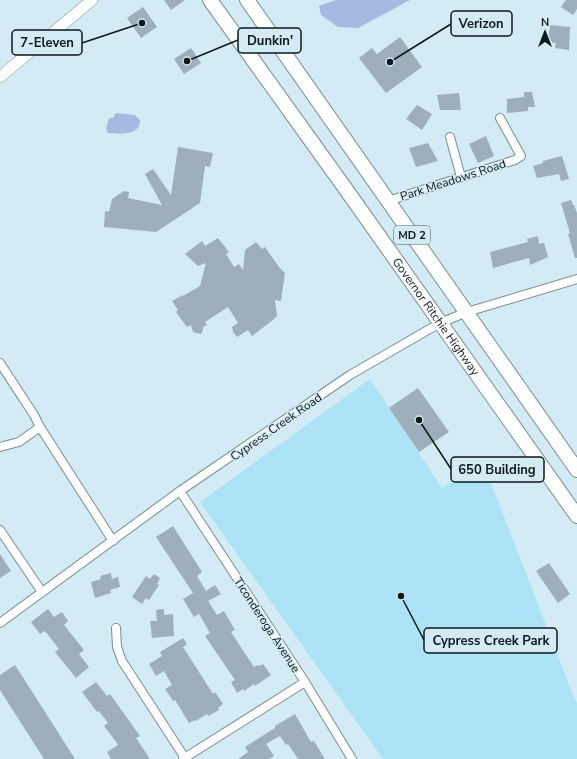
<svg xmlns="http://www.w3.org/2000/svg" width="577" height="759" font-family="'Nunito Sans',sans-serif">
	<rect width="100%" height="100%" fill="#d3ebf4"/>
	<!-- green -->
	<path fill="#ade3f7" d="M370,379L442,488L483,462L571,690L577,703V759H383L200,502Z"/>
	<!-- water -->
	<path fill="#a4bae1" d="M336,0H410L358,28L338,27L321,15L319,6Z
		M116,113L135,115L140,120C140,136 120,134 108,133L106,129L109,118H113Z"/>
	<!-- building -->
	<path fill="#9dafbd" d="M164,0H185L171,10Z
		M566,0H577V9L573,15L561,7Z
		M143,7L157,27L141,38L127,18Z
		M550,25L570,27L569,50L555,48L556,43L548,42Z
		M400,37L422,67L386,93L359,58L372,48L377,54Z
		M191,48L201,63L184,74L174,59Z
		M524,92H532L535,107H528V111L507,113V99L524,97Z
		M459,93L461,110H440L437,95Z
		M417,105L432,114L422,130L406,119Z
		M486,136L494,156L478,163L469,144Z
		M428,143L438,161L416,167L409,148Z
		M178,147L213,153L210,167L205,166L200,203L156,232L104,227L105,211L109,212L112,199L124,191L129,192L128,198L162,205L145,174L153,169L171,195Z
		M562,156L569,179L561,181L559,174L537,178L533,166L543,163V161Z
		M571,200L573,205H574L577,213V258H575L568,234L570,233L561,203Z
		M538,236L539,244L544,243L548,257L530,265L529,258L493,268L490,252L528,242L527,239Z
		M218,238L229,252L226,254L234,267L239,264L243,270L245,250L256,242L262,249L265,247L279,267L285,273L281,301L275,300L277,316L273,320L252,336L248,330L237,337L233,332L232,327L238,323L228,307L205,322L207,325L203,327V330L201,334L196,333L193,332L191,325L187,327L176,312L178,310L172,301L183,295V296L200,286L206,263L198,266L185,254L202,241L205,246Z
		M418,388L449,432L419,452L389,408Z
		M173,526L202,572L197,576L206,591L215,585L221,594L208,601L217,615L224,611L235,630L231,632L254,667L258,665L259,666L263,664L271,675L255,686L254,684L244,691L243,689L237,693L231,682L235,680L205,636L210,633L199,614L194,617L183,599L193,593L156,537Z
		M0,554L11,571L0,578Z
		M549,563L570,594L558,603L536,571Z
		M111,573L112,579L118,577L120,587L110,590L111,593L95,598L91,582L101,579L100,576Z
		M154,574L160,578L157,584L159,585L149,600L146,598L142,604L132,597L146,576L150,579Z
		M48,609L54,617L62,612L68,621L64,625L84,650L79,654L89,667L76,678L55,652L59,649L45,631L40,634L31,622Z
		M164,609V615L173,614L174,636L152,638L150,621H157L156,610Z
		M183,638L187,644L183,647L213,694L215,692L223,704L218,708L219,710L208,716L207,714L196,721L195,720L189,723L175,700L173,701L165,689L172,685L164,671L156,676L149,664L162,656L160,652Z
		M15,665L75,759H44L0,690V675Z
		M96,682L107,696L110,694L140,736L136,738L150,759H111L107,752L118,745L117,743L104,726L108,723L99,711L97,712L82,692Z
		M295,714L311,742L314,741L325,759H298L288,744L286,745L280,736L266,744L274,756L269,759H238L248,752L245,747L275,728V726Z"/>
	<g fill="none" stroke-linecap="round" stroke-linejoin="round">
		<defs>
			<path id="minor" d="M450,137L461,177
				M388,201L515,160L521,156L500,118
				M0,363L34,415L40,427L19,442L0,447
				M40,427L113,541
				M180,491L305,682L352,759
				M0,530L42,592
				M0,623L180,491L350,375L440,323L467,312L577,279
				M116,628L117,647L122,661L185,758
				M183,759L305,682"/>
			<path id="tertiary" d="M0,77L92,0"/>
			<g id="trunk">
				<path id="s1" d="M210,0L350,195L577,516"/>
				<path d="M247,0L577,470"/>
			</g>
		</defs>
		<!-- minor casing -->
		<use href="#minor" stroke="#778d95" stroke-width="10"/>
		<!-- tertiary casing -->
		<use href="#tertiary" stroke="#778d95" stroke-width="12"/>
		<!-- trunk casing -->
		<use href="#trunk" stroke="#778d95" stroke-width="16"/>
		<!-- minor -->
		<use href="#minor" stroke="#fff" stroke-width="8"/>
		<!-- tertiary -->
		<use href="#tertiary" stroke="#fff" stroke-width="11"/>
		<!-- trunk -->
		<use href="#trunk" stroke="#fff" stroke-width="14"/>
	</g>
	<g text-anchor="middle" stroke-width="3" stroke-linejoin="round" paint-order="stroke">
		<!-- shield labels -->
		<rect fill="#d3ebf4" stroke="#49575b" stroke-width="1" x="394" y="226" width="36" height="18" rx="3"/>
		<g font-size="11" font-weight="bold" fill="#0e171a">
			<text x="412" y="239">MD 2</text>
		</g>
		<!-- street labels -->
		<g font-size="12" fill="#0e171a" stroke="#d3ebf4">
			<text transform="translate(453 180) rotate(-18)" y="4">Park Meadows Road</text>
			<text dy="4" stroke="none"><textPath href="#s1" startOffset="389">Governor Ritchie Highway</textPath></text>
			<text transform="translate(276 427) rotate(-35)" y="4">Cypress Creek Road</text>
			<text transform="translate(267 625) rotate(57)" y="4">Ticonderoga Avenue</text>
		</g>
	</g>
	<!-- callouts -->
	<path fill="none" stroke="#0e171a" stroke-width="1.5" d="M390 62L451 24M187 61L238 40M142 23L82 43M419 420L451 469M401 596L424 640"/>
	<g fill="#0e171a" stroke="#d3ebf4" stroke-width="1.5">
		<circle cx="390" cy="62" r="4"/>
		<circle cx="187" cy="61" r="4"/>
		<circle cx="142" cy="23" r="4"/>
		<circle cx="419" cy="420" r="4"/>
		<circle cx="401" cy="596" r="4"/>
	</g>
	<g fill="#d3ebf4" stroke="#0e171a" stroke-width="1.5">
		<rect x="451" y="11" width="61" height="25" rx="4"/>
		<rect x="238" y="28" width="63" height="25" rx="4"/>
		<rect x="12" y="30" width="70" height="25" rx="4"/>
		<rect x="451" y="457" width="93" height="25" rx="4"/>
		<rect x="424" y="628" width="133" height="25" rx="4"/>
	</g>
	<g font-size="13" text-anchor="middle" font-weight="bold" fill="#0e171a">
		<text x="481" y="28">Verizon</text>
		<text x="270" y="45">Dunkin'</text>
		<text x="47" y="47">7-Eleven</text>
		<text x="497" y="474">650 Building</text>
		<text x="491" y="645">Cypress Creek Park</text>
	</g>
	<!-- north arrow -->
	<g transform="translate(545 32)" stroke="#d3ebf4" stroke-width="3" paint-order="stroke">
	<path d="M0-3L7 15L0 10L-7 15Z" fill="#0e171a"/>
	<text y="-6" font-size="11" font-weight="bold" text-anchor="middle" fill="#0e171a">N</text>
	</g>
</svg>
